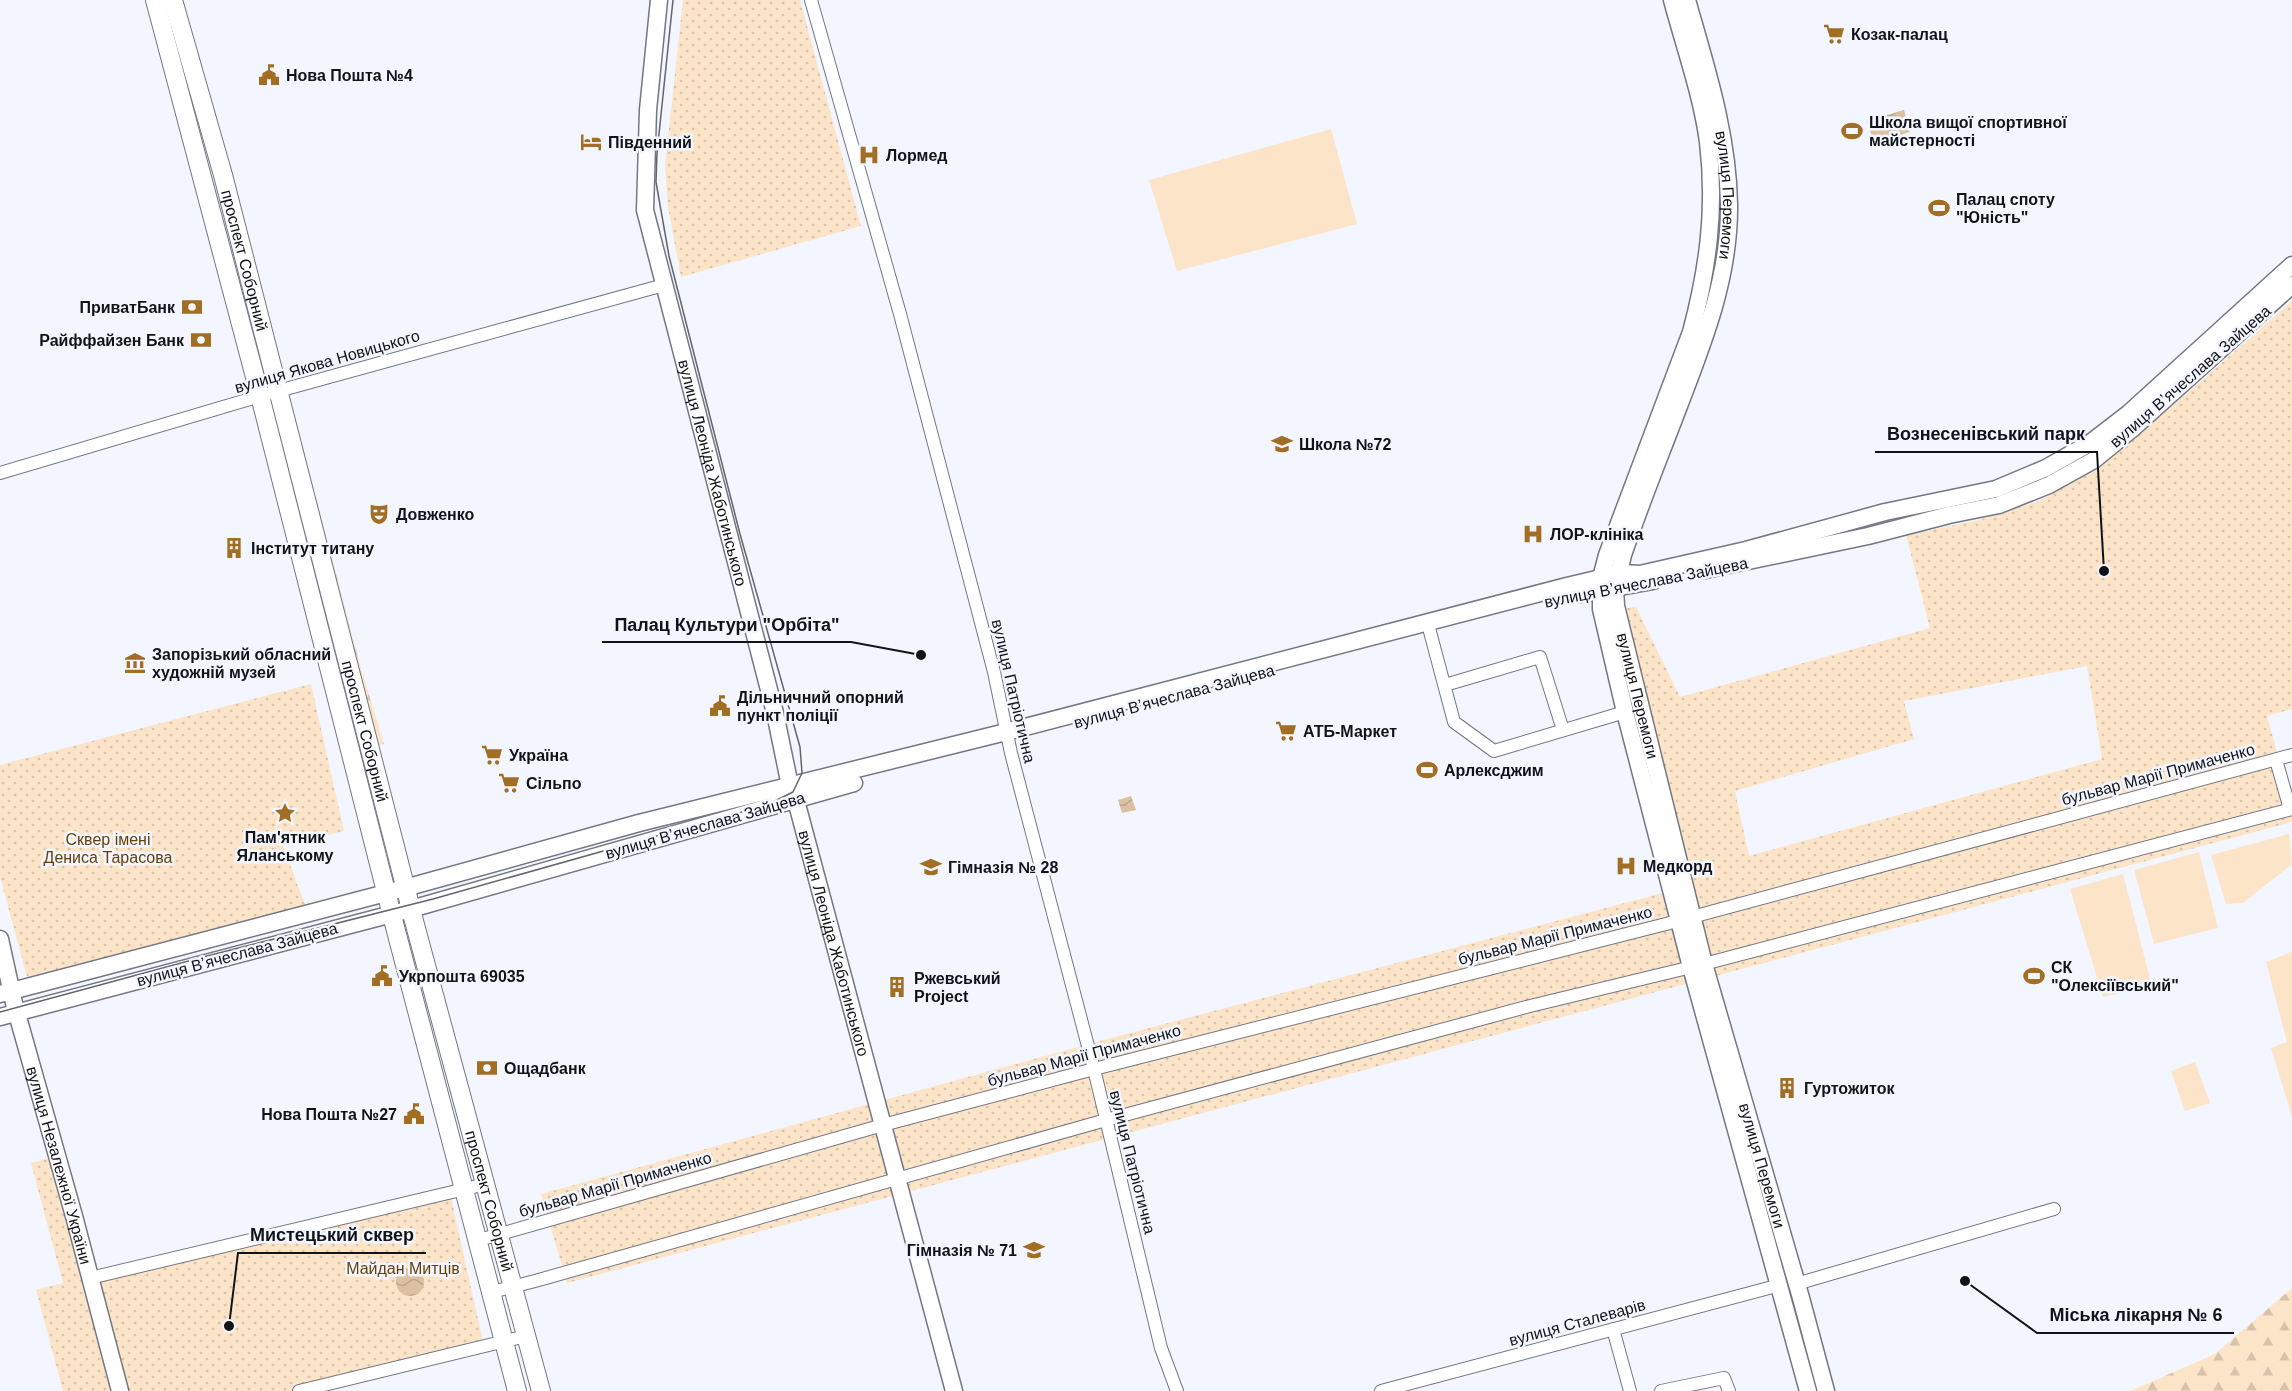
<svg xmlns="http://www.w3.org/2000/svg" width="2292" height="1391" font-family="Arial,sans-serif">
	<defs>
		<pattern id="forest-firs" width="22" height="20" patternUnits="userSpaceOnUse" patternTransform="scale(1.5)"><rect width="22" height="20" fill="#fce4c8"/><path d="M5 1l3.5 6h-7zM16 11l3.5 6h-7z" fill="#d7c3ab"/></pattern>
		<pattern id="park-dots" width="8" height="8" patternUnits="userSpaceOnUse" patternTransform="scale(1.5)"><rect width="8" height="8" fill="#fce4c8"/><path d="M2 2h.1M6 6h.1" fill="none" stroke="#d7c3ab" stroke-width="1.8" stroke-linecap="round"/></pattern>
		<pattern id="water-waves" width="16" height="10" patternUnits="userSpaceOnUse" patternTransform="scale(1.5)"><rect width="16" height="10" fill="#dbc1a2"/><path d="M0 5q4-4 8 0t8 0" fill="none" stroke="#bba58b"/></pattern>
	</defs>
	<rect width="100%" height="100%" fill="#f3f6fe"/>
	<!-- green -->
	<path fill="#fce4c8" d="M1331,129L1357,224L1177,271L1149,180Z
		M2289,834L2292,864L2243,903L2226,904L2211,855Z
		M2199,852L2218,928L2154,944L2134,870Z
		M2123,874L2152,986L2103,997L2070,889Z
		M2292,952V1117L2271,1048L2287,1042L2266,962Z
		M2195,1062L2210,1103L2185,1111L2171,1071Z"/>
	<!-- forest -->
	<path fill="url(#forest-firs)" d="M293,410L360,665L384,744L374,746L287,411Z
		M2292,1288V1391H2130L2215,1354Z"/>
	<!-- park -->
	<path fill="url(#park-dots)" fill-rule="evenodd" d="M683,0H800L861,226L681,277L668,207L665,166Z
		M2292,301V709L2267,716L2292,805V822L567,1283L541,1194L1096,1042L1693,885L1619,609L1636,607L1680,697L1930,628L1906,535L1979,520L2039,501L2096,470L2184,396ZM2087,666L2102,759L1749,856L1735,791L1914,739L1904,701Z
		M311,684L344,831L283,846L306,907L28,980L0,877V765Z
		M53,1157L115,1391H63L36,1290L63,1283L31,1163Z
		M450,1193L484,1346L299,1391H120L90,1278Z"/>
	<!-- water -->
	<path fill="url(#water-waves)" d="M1904,110L1910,132L1874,143L1867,121Z
		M1131,796L1136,810L1122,813L1118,800Z
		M396 1282a14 14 0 1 1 28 0a14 14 0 1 1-28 0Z"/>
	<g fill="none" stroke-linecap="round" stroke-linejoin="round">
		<defs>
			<path id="street" d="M811,0L900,314L994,672L1011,753L1094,1069L1161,1348L1177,1391
				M0,473L260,396L664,285
				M1429,628L1454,722L1494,751L1625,712
				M1445,685L1540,657L1563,730
				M2276,760L2290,809
				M479,1240L883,1125L1094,1069L1666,924L2292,755
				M90,1278L486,1184
				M1796,1284L2054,1209
				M492,1292L535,1281L1106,1120L1530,1006L1704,964L2292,809
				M1613,1329L1630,1391
				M299,1391L526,1336
				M1381,1391L1780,1285
				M1661,1391L1724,1378L1729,1391"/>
			<g id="secondary">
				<path id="s1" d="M659,0L648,110L645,210L775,713L790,786L798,808L954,1391"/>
				<path d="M1672,0C1684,45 1702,96 1708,142C1716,209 1708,268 1691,332L1607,555L1601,578V609L1625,712L1691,967L1808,1391"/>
				<path id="s2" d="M1687,0C1706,67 1728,134 1729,204C1730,276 1704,341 1679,406C1660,456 1640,505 1623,555L1615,589L1616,606L1704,964L1801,1298L1826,1391"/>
				<path d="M1705,570L1868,536L1949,515L1999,505L2049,485L2094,460L2132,429L2292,285"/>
				<path d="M1581,594L1653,581"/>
				<path id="s3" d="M0,939L14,1003L74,1216L120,1391"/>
				<path d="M0,994L405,888L639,823L1006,732L1567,586L1622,573L1640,574L1746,550L1885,512L1996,489L2046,468L2090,443L2129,413L2292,265"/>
				<path d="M0,1017L411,909L854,783"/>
			</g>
			<g id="primary">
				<path d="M155,0L260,396L395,927L517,1391"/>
				<path id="s4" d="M173,0L223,175L414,921L541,1391"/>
			</g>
		</defs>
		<!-- street casing -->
		<use href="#street" stroke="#737783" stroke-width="14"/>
		<!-- secondary casing -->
		<use href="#secondary" stroke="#737783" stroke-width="19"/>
		<!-- primary casing -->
		<use href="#primary" stroke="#737783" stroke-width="20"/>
		<!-- street -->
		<use href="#street" stroke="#fff" stroke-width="12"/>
		<!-- secondary -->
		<use href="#secondary" stroke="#fff" stroke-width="16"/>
		<!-- primary -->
		<use href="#primary" stroke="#fff" stroke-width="18"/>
		<!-- tram -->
		<path stroke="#63656a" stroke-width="1.5" d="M0,1012L207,956L433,899L767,805L793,792L802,773L800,747L740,534L669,256L656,182L657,153L673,0"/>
	</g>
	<!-- icons -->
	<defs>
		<symbol id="supermarket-bare" viewBox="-9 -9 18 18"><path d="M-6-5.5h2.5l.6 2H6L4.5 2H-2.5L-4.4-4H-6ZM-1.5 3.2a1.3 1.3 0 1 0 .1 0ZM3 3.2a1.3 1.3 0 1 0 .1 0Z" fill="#a16e24" stroke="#f3f6fe" stroke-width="2.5" paint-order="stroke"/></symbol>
		<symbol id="civic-bare" viewBox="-9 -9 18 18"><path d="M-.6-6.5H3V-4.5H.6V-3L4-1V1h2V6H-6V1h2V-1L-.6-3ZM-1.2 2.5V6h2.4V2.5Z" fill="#a16e24" stroke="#f3f6fe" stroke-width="2.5" paint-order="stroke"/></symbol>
		<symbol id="stadium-bare" viewBox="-9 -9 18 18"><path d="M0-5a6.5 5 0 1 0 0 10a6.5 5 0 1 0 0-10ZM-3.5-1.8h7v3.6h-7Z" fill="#a16e24" stroke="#f3f6fe" stroke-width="2.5" paint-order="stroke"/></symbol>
		<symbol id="hotel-bare" viewBox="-9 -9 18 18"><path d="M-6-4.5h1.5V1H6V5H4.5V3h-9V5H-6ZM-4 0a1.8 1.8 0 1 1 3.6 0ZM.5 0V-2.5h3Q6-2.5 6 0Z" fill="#a16e24" stroke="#f3f6fe" stroke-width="2.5" paint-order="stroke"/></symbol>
		<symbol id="hospital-bare" viewBox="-9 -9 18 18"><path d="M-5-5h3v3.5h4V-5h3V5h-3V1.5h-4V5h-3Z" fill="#a16e24" stroke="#f3f6fe" stroke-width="2.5" paint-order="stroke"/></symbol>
		<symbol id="bank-bare" viewBox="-9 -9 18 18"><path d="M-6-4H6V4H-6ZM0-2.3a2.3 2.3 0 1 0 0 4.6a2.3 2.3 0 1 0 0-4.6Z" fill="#a16e24" stroke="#f3f6fe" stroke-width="2.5" paint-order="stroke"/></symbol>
		<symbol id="school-bare" viewBox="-9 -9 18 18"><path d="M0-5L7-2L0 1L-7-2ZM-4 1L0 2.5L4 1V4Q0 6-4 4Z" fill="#a16e24" stroke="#f3f6fe" stroke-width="2.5" paint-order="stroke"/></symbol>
		<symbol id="theatre-bare" viewBox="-9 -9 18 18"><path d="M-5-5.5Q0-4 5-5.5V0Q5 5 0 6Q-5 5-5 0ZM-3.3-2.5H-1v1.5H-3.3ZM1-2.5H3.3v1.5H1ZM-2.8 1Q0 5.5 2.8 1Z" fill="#a16e24" stroke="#f3f6fe" stroke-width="2.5" paint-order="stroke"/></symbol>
		<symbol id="building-bare" viewBox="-9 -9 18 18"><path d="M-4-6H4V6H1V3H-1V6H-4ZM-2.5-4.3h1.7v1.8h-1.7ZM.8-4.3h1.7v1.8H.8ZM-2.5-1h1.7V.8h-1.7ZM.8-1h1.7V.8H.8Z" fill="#a16e24" stroke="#f3f6fe" stroke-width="2.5" paint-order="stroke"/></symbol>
		<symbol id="museum-bare" viewBox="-9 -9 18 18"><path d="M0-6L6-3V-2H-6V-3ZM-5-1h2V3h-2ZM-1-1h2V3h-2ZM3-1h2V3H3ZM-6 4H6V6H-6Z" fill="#a16e24" stroke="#f3f6fe" stroke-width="2.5" paint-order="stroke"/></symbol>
		<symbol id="sight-bare" viewBox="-9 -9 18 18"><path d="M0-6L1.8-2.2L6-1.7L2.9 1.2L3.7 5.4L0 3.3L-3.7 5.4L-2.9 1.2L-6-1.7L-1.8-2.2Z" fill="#a16e24" stroke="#f3f6fe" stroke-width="2.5" paint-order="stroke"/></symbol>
	</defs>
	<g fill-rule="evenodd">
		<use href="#supermarket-bare" x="1819" y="19" width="30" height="30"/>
		<use href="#civic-bare" x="254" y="60" width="30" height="30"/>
		<use href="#stadium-bare" x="1837" y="116" width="30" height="30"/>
		<use href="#hotel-bare" x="576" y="127" width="30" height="30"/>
		<use href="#hospital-bare" x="854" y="140" width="30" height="30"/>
		<use href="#stadium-bare" x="1924" y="193" width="30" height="30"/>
		<use href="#bank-bare" x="177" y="292" width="30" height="30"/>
		<use href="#bank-bare" x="186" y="325" width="30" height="30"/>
		<use href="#school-bare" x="1267" y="429" width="30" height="30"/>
		<use href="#theatre-bare" x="364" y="499" width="30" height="30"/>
		<use href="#hospital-bare" x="1518" y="519" width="30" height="30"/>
		<use href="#building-bare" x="219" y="533" width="30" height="30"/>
		<use href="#museum-bare" x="120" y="648" width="30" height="30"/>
		<use href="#civic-bare" x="705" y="691" width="30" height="30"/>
		<use href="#supermarket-bare" x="1271" y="716" width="30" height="30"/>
		<use href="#supermarket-bare" x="477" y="740" width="30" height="30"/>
		<use href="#stadium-bare" x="1412" y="755" width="30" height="30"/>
		<use href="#supermarket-bare" x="494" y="768" width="30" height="30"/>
		<use href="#sight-bare" x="270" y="798" width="30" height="30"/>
		<use href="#hospital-bare" x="1611" y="851" width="30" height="30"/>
		<use href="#school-bare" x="916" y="852" width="30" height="30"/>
		<use href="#civic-bare" x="367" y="961" width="30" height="30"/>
		<use href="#stadium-bare" x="2019" y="961" width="30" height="30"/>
		<use href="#building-bare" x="882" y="972" width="30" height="30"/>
		<use href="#bank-bare" x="472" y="1053" width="30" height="30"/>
		<use href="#building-bare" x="1772" y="1073" width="30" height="30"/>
		<use href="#civic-bare" x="399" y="1099" width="30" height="30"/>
		<use href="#school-bare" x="1019" y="1235" width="30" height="30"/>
	</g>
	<g text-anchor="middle" stroke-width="5" stroke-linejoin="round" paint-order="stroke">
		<!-- poi labels -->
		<g font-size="16" font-weight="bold" fill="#111317" stroke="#f3f6fe" text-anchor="start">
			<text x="1851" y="40">Козак-палац</text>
			<text x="286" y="81">Нова Пошта №4</text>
			<text x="1869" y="128">Школа вищої спортивної<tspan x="1869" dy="18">майстерності</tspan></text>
			<text x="608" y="148">Південний</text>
			<text x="886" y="161">Лормед</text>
			<text x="1956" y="205">Палац споту<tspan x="1956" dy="18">"Юність"</tspan></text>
			<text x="175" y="313" text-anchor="end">ПриватБанк</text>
			<text x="184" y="346" text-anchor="end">Райффайзен Банк</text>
			<text x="1299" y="450">Школа №72</text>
			<text x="396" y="520">Довженко</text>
			<text x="1550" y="540">ЛОР-клініка</text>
			<text x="251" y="554">Інститут титану</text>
			<text x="152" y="660">Запорізький обласний<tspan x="152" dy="18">художній музей</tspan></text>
			<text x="737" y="703">Дільничний опорний<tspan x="737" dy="18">пункт поліції</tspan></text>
			<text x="1303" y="737">АТБ-Маркет</text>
			<text x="509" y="761">Україна</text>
			<text x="1444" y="776">Арлексджим</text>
			<text x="526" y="789">Сільпо</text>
			<text x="285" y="843" text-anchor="middle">Пам'ятник<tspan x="285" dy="18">Яланському</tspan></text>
			<text x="1643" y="872">Медкорд</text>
			<text x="948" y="873">Гімназія № 28</text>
			<text x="2051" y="973">СК<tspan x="2051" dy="18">"Олексіївський"</tspan></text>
			<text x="399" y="982">Укрпошта 69035</text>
			<text x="914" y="984">Ржевський<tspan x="914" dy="18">Project</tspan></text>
			<text x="504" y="1074">Ощадбанк</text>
			<text x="1804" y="1094">Гуртожиток</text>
			<text x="397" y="1120" text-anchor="end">Нова Пошта №27</text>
			<text x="1017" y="1256" text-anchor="end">Гімназія № 71</text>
		</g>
		<!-- street labels -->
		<g font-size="16" fill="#111317" stroke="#f3f6fe">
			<text dy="6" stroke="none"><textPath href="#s2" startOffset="200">вулиця Перемоги</textPath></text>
			<text dy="6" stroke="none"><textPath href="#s4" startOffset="270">проспект Соборний</textPath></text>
			<text transform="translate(327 361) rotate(-16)" y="6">вулиця Якова Новицького</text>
			<text transform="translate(2190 376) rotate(-41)" y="6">вулиця Вʼячеслава Зайцева</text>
			<text dy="6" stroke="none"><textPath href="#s1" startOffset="482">вулиця Леоніда Жаботинського</textPath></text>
			<text transform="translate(1646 582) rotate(-11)" y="6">вулиця Вʼячеслава Зайцева</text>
			<text transform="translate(1014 691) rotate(77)" y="6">вулиця Патріотична</text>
			<text dy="6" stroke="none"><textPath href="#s2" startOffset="722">вулиця Перемоги</textPath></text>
			<text transform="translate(1174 696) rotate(-15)" y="6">вулиця Вʼячеслава Зайцева</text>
			<text dy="6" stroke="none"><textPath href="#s4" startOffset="756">проспект Соборний</textPath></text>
			<text transform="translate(2158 774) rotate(-15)" y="6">бульвар Марії Примаченко</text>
			<text transform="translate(705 825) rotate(-16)" y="6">вулиця Вʼячеслава Зайцева</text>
			<text transform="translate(1555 935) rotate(-14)" y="6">бульвар Марії Примаченко</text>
			<text dy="6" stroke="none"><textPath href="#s1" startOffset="968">вулиця Леоніда Жаботинського</textPath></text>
			<text transform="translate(237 954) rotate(-15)" y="6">вулиця Вʼячеслава Зайцева</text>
			<text transform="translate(1084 1055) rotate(-15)" y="6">бульвар Марії Примаченко</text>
			<text transform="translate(1133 1162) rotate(76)" y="6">вулиця Патріотична</text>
			<text dy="6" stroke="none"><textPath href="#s2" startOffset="1208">вулиця Перемоги</textPath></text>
			<text dy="6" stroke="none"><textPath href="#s3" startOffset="234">вулиця Незалежної України</textPath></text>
			<text transform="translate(615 1184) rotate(-16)" y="6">бульвар Марії Примаченко</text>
			<text dy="6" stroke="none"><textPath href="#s4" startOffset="1242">проспект Соборний</textPath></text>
			<text transform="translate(1577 1322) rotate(-15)" y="6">вулиця Сталеварів</text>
		</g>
		<!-- park labels -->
		<g font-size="16" fill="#644109" stroke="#f3f6fe">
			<text x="108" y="845">Сквер імені<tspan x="108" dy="18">Дениса Тарасова</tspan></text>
			<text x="403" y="1274">Майдан Митців</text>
		</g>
	</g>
	<!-- callouts -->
	<path fill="none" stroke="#111317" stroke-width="2" d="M2104 571L2097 452H1875M921 655L851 642H602M229 1326L238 1253H426M1965 1281L2037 1333H2234"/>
	<g fill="#111317" stroke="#f3f6fe" stroke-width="2">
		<circle cx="2104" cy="571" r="6"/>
		<circle cx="921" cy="655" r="6"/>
		<circle cx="229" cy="1326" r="6"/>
		<circle cx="1965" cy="1281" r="6"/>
	</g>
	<g font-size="18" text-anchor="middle" font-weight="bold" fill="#111317" stroke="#f3f6fe" stroke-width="5" stroke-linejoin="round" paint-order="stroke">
		<text x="1986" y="440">Вознесенівський парк</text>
		<text x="727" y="631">Палац Культури "Орбіта"</text>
		<text x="332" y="1241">Мистецький сквер</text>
		<text x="2136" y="1321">Мiська лiкарня № 6</text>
	</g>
</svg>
